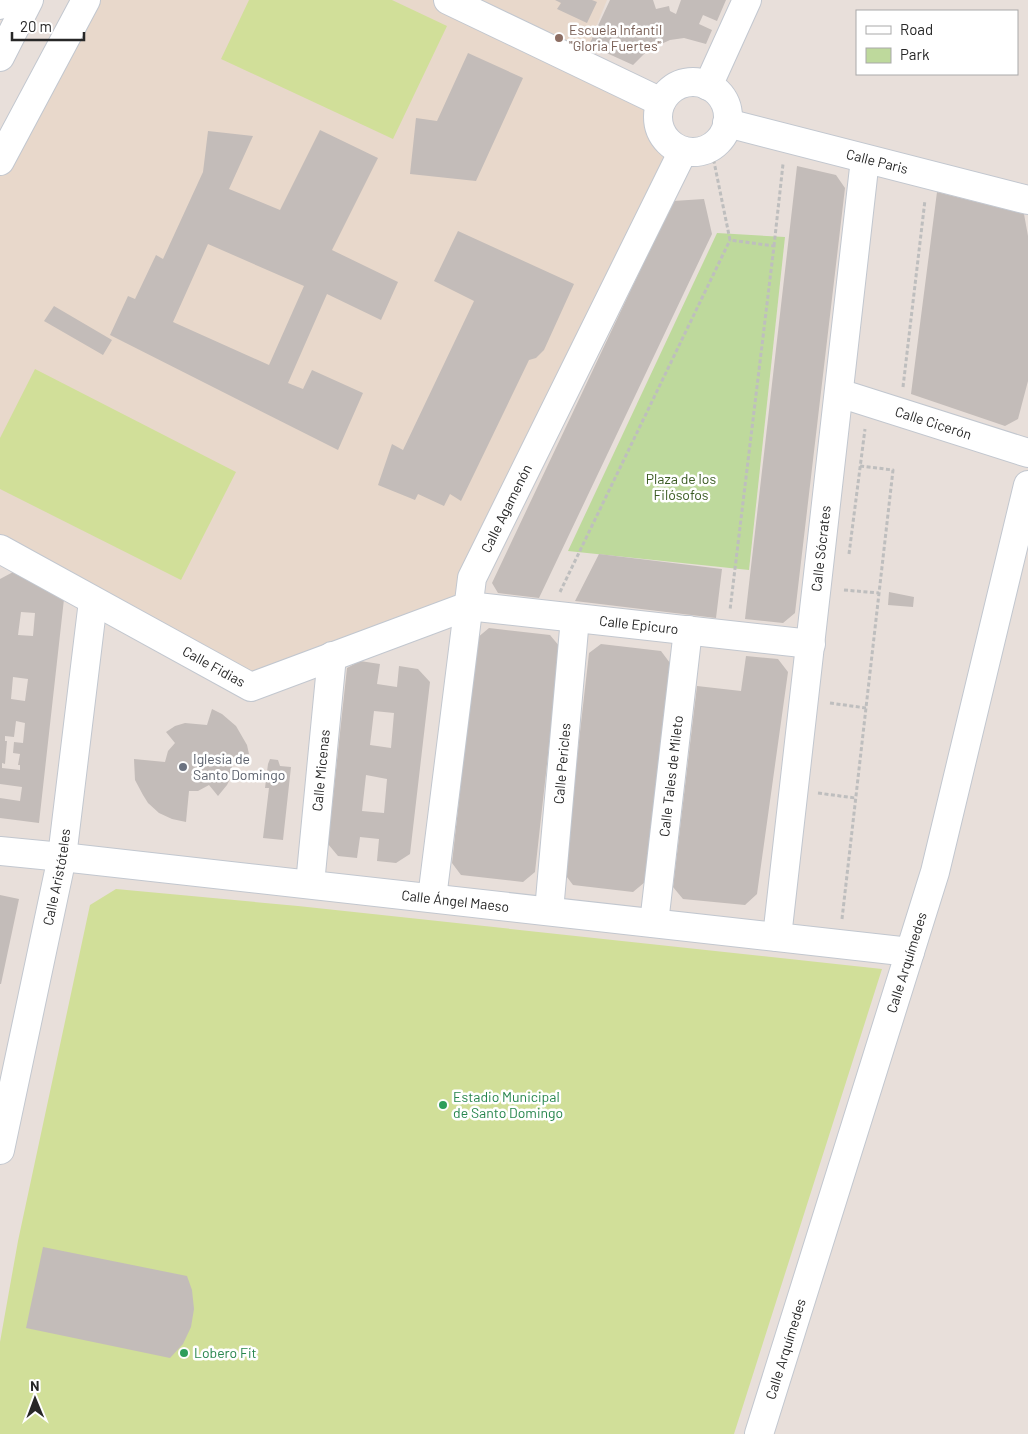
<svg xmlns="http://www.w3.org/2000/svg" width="1028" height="1434" font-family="Barlow,sans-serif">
	<rect width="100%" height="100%" fill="#e8dfda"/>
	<!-- education -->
	<path fill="#e8d8cb" d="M86,0H607L581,64L658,114L659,126L664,137L672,146L468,606L251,687L0,549V161Z"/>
	<!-- green -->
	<path fill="#bed99c" d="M717,233L785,237L749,570L568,551Z"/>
	<!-- pitch -->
	<path fill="#d1df99" d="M249,0H392L447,26L393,139L221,59Z
		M35,369L236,472L181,580L0,489V438Z
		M116,889L298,906L882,969L734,1434H0V1342L18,1241L90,905Z"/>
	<!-- building -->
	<path fill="#c3bcb9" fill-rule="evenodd" d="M555,0H592L597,2L587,23L557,9L561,3Z
		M610,0H653L656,9L669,6L670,11L676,14L681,0H726L717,21L703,15L699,24L712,30L706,44L684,38L670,40L648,50L633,65L589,45Z
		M468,53L523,78L476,181L410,174L416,118L437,121Z
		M320,130L378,158L332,250L398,282L381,320L327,294L288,383L303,389L312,370L363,393L338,450L110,335L128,296L135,299L156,255L163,259L203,172L208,131L253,136L229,189L280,210ZM208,244L304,286L269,365L173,322Z
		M797,166L836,175L845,188L795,613L783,623L745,619Z
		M937,192L1024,214L1028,236V381L1018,419L1005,426L911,394Z
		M704,199L712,234L539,598L498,593L492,583L673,201Z
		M458,231L574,284L544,350L536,358L529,360L461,501L450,494L444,506L418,494L415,500L378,485L392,444L403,450L474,301L434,281Z
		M54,306L112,340L103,355L44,321Z
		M599,554L722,569L716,618L575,601Z
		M15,571L64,599L39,823L0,818V798L20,801L22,787L0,784V579ZM21,612L35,613L33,636L18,635ZM13,677L28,679L25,701L11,699ZM16,721L25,723L23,743L14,742L13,753L20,754L18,765H20V770L2,768V763L5,764L7,741H5V736L14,737Z
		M889,592L914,597L913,607L888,605Z
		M489,628L550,635L560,647L535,872L523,882L461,875L452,863L477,638Z
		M601,644L661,651L670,663L645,882L633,892L573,885L564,873L589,653Z
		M746,656L778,659L788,672L757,894L745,905L683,899L673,887L697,686L741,691Z
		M360,661L380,664L377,684L397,687L399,666L418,669L430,682L410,854L396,863L377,861L379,839L360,837L357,858L338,856L328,844L347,668ZM374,711L394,713L391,748L370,745ZM366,775L387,779L384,813L362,811Z
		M212,709L222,714L236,726L247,745L249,754L233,757L231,777L227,785L218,796L209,785L198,791H189L186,822L172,819L159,813L148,803L143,795L135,780L134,759L165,762L168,751L175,743L166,732L175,726L185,723L207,725Z
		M270,759L278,760L280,766L291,767L283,840L263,838L269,788H265L268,764Z
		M0,895L19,899L1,984H0Z
		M43,1247L187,1276L192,1290L194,1309L191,1327L183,1344L170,1358L26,1328Z"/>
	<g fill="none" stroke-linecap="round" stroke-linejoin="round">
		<defs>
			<g id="street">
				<path d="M0,5L8,0"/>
				<path d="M708,86L747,0"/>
				<path id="s1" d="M839,393L1028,453"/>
				<path id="s2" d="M0,549L251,687L468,606L811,644"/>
				<path id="s3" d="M310,884L332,656"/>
				<path id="s4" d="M432,898L472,578L683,151"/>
				<path id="s5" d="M549,911L575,618"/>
				<path id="s6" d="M654,923L688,630"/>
				<path id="s7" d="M777,937L865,159"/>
				<path id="s8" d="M0,1150L62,857L93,601"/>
			</g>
			<g id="secondary">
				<path d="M448,0L661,102"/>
				<path d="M0,57L29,0"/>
				<circle cx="693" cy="117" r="35"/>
				<path id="s9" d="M727,123L1028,200"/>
				<path d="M0,161L86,0"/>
				<path id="s10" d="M0,851L62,857L910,952"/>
				<path id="s11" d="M759,1434L935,872L1028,485"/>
			</g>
		</defs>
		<!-- street casing -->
		<use href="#street" stroke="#c2c7cf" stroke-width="30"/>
		<!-- secondary casing -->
		<use href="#secondary" stroke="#c2c7cf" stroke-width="30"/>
		<!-- path -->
		<path stroke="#bebebe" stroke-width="3" stroke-dasharray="4 2.5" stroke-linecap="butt" d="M711,147L730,240L774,246L730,610
			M774,246L783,164
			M903,387L925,200
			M849,554L865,429
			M844,590L879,593
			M560,592L730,240
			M830,703L866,708
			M818,793L855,798
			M842,919L893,470L860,466"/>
		<!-- street -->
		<use href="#street" stroke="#fff" stroke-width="28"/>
		<!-- secondary -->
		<use href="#secondary" stroke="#fff" stroke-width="28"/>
	</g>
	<!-- markers -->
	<circle fill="#8d6e63" stroke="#fff" stroke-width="2" cx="559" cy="38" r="5"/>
	<circle fill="#6b7280" stroke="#fff" stroke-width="2" cx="183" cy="767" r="5"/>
	<g fill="#2e9e5b" stroke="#fff" stroke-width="2">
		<circle cx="443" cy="1105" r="5"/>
		<circle cx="184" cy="1353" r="5"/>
	</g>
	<g text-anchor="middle" stroke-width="5" stroke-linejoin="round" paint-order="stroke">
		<!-- education labels -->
		<g font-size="14" fill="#785e54" stroke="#fff" text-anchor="start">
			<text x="569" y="35">Escuela Infantil<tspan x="569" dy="16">"Gloria Fuertes"</tspan></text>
		</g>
		<!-- street labels -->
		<g font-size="14" fill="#272727" stroke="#fff">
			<text dy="5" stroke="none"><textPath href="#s9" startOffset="155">Calle Paris</textPath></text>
			<text dy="5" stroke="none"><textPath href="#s1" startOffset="99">Calle Cicerón</textPath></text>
			<text dy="5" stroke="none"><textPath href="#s4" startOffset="400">Calle Agamenón</textPath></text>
			<text dy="5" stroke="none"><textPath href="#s7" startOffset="391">Calle Sócrates</textPath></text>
			<text dy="5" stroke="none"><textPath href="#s2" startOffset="690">Calle Epicuro</textPath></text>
			<text dy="5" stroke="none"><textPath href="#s2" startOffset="244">Calle Fidias</textPath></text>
			<text dy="5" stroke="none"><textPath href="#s5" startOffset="148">Calle Pericles</textPath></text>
			<text dy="5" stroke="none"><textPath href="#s3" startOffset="114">Calle Micenas</textPath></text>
			<text dy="5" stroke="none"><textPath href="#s6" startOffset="148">Calle Tales de Mileto</textPath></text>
			<text dy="5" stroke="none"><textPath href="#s8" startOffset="279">Calle Aristóteles</textPath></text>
			<text dy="5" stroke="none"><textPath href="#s10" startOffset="458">Calle Ángel Maeso</textPath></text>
			<text dy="5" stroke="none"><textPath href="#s11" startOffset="494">Calle Arquímedes</textPath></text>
			<text dy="5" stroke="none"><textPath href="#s11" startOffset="89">Calle Arquímedes</textPath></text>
		</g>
		<!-- park labels -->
		<g font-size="14" fill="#395a21" stroke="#fff">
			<text x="681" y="484">Plaza de los<tspan x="681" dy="16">Filósofos</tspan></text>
		</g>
		<!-- worship labels -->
		<g font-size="14" fill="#5b616d" stroke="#fff" text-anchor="start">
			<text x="193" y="764">Iglesia de<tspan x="193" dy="16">Santo Domingo</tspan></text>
		</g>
		<!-- leisure labels -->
		<g font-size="14" fill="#27864d" stroke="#fff" text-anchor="start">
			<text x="453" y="1102">Estadio Municipal<tspan x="453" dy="16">de Santo Domingo</tspan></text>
			<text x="194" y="1358">Lobero Fit</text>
		</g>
	</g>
	<!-- legend -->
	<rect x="856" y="10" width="162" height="65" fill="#ffffff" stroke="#a9a9a9"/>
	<rect x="866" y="26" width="25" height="8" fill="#ffffff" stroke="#a9a9a9"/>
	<text x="900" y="35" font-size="15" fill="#272727">Road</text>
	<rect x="866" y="48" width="25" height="15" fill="#bed99c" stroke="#a9a9a9"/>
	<text x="900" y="60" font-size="15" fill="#272727">Park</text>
	<!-- north arrow -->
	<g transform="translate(35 1399) rotate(359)" stroke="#ffffff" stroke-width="4" paint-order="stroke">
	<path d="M0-4L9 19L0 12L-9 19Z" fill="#272727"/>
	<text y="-8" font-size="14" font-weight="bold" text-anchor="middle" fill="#272727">N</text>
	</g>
	<!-- scale -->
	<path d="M12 32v8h72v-8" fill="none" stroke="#272727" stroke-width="2.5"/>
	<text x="20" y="32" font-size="15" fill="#272727" stroke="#ffffff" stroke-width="4" paint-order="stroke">20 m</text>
</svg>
